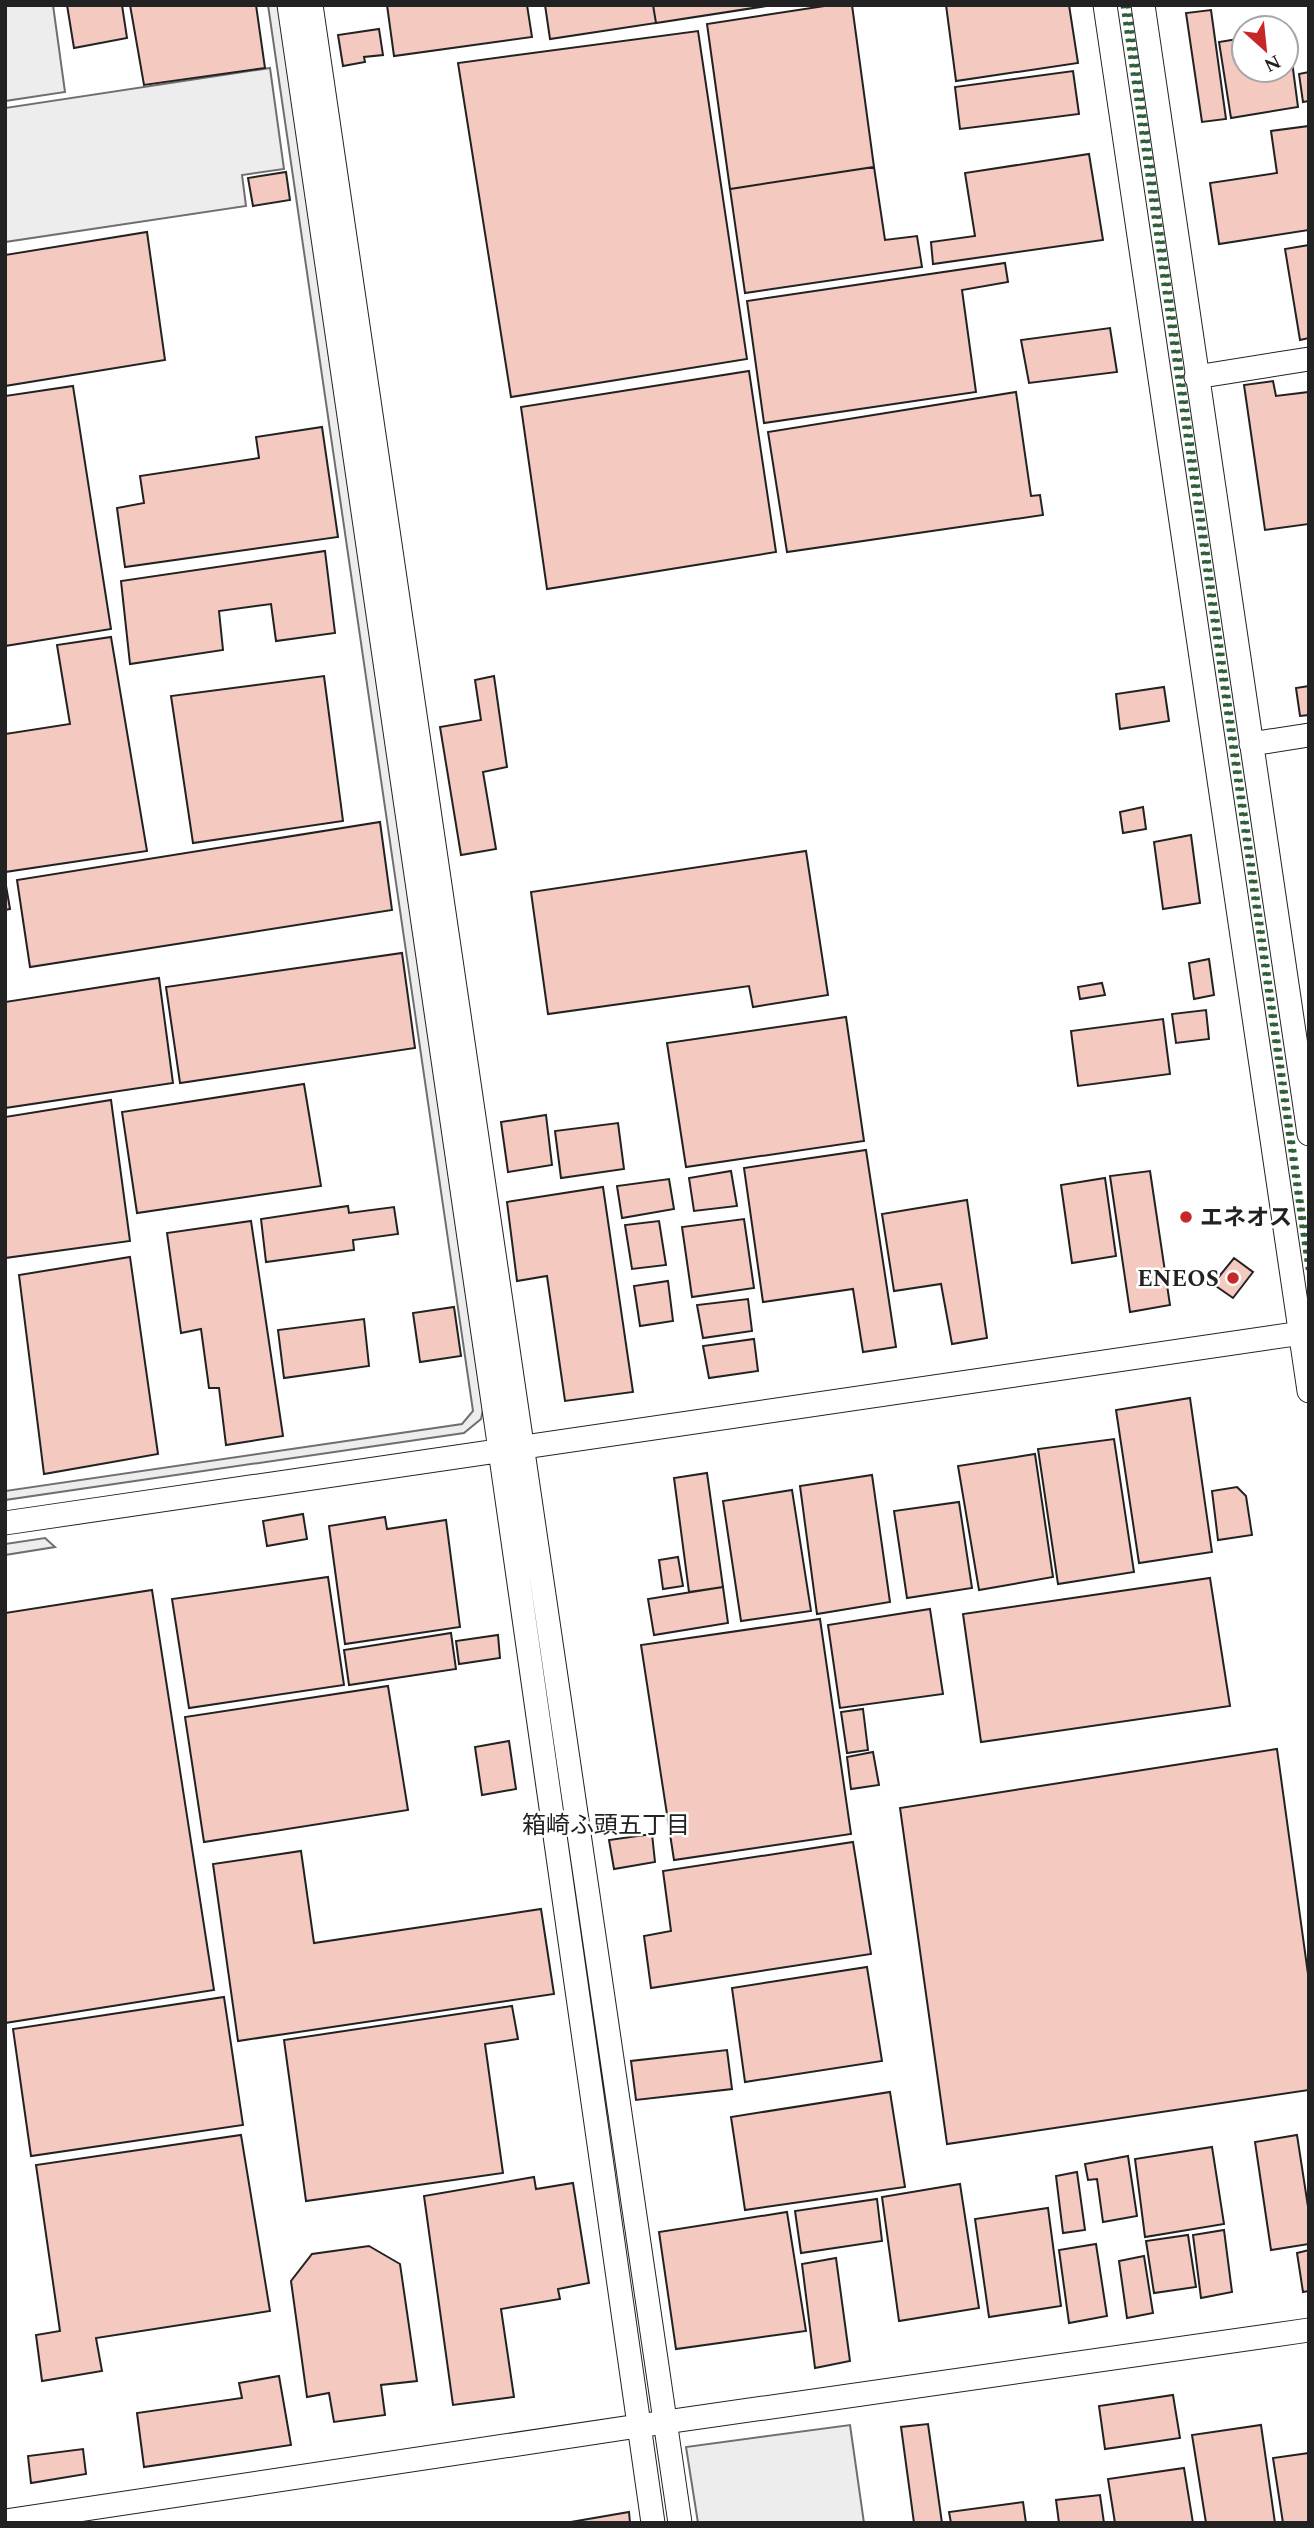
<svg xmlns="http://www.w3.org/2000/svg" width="1314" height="2528" font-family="Spectral,'Noto Sans JP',serif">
	<rect width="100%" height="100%" fill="#fff"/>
	<!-- parking -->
	<path fill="#ededed" stroke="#6f6f6f" stroke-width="2" d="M5,5H53L65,92L5,101Z
		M268,5H279L483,1410L481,1419L464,1433L5,1500V1491L462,1424L473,1411Z
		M270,68L284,169L242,175L246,206L5,242V108Z
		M45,1538L55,1547L5,1555V1544Z
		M850,2425L864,2523H698L686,2447Z"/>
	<!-- building -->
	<path fill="#f3c9c0" stroke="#222" stroke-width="2" d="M67,5H122L127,38L74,48Z
		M130,5H256L265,68L144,85Z
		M387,5H527L532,37L394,56Z
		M545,5H653L656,23L550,39Z
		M653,5H773L656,23Z
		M831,5H852L874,167L730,189L707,24Z
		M946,5H1069L1078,63L956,81Z
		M1211,10L1226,119L1202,122L1186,13Z
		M379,29L383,55L364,57L365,62L343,66L338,35Z
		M698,31L747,359L511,397L458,63Z
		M1288,31L1298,107L1231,118L1219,42L1244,38V70H1286Z
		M1073,71L1079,114L960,129L955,87Z
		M1309,72V101L1303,102L1299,74Z
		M1309,126V230L1219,244L1210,183L1277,173L1271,131Z
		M1089,154L1103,240L933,264L931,242L975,236L965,173Z
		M874,167L885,240L917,236L922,267L745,293L730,189Z
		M286,172L290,200L253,206L248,178Z
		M147,232L165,360L5,386V255Z
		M1309,245V338L1300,340L1285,249Z
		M1005,263L1008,282L962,290L976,392L764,423L747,301Z
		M1110,328L1117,372L1029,383L1021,340Z
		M749,371L776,552L547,589L521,407Z
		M1273,381L1276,396L1309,392V524L1265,530L1244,385Z
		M73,386L111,629L5,646V396Z
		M1016,392L1031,496L1040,495L1043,515L787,552L768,432Z
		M322,427L338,537L125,567L117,508L144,503L140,476L259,458L256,437Z
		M325,551L335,633L276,641L271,604L219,611L223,650L130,664L121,581Z
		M111,637L147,851L5,872V734L70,724L57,645Z
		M324,676L343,821L193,843L171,696Z
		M494,676L507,767L483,772L496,849L461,855L440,727L481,720L475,680Z
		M1309,686V715L1300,716L1296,688Z
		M1164,687L1169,721L1120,729L1116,694Z
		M1143,807L1146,829L1123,833L1120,812Z
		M380,822L392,910L30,967L17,880Z
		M1191,835L1200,903L1163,909L1154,842Z
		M806,851L828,995L753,1007L749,986L548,1014L531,892Z
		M5,880L10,909L5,910Z
		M402,953L415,1048L180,1083L166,987Z
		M1209,959L1214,995L1194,999L1189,963Z
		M159,978L173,1083L5,1108V1002Z
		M1102,983L1105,995L1080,999L1078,987Z
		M1206,1010L1209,1039L1176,1043L1172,1014Z
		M846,1017L864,1141L686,1167L667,1043Z
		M1163,1019L1170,1074L1078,1086L1071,1031Z
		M304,1084L321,1186L137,1213L122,1112Z
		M111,1100L130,1241L5,1258V1117Z
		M546,1115L552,1165L508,1172L501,1122Z
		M618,1123L624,1169L561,1178L555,1131Z
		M866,1150L896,1347L863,1352L853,1289L763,1302L744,1168Z
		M731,1171L737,1206L694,1211L689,1178Z
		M1150,1171L1170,1305L1130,1312L1110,1176Z
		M1105,1178L1116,1256L1072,1263L1061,1185Z
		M669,1179L674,1209L622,1218L617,1186Z
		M603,1187L633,1392L565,1401L547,1276L517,1281L507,1202Z
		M967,1200L987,1338L952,1344L941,1284L894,1291L882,1214Z
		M348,1206L349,1213L394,1207L398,1234L353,1240L354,1250L266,1262L261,1219Z
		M744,1219L754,1288L692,1297L682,1227Z
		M251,1221L283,1436L226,1445L219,1388H209L201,1329L181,1333L167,1233Z
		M659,1221L666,1265L632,1269L625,1225Z
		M130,1257L158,1454L44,1474L19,1275Z
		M1234,1258L1253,1272L1233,1298L1213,1284Z
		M668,1281L673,1321L640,1326L634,1286Z
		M748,1299L752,1331L703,1338L697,1305Z
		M454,1307L461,1356L420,1362L413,1313Z
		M364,1319L369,1366L284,1378L278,1330Z
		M754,1339L758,1371L709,1378L703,1346Z
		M1190,1398L1212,1552L1139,1563L1116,1410Z
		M1114,1439L1134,1572L1058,1584L1038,1449Z
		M1035,1454L1053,1577L979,1590L958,1466Z
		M707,1473L723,1587L689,1592L674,1478Z
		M872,1475L890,1602L817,1614L800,1486Z
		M1237,1487L1246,1496L1252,1535L1218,1540L1212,1491Z
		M792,1490L811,1611L741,1621L723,1501Z
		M959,1502L972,1588L907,1598L894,1511Z
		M303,1514L307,1539L267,1546L263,1521Z
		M385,1517L387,1529L446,1520L460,1627L345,1644L329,1526Z
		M678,1557L683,1586L663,1589L659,1560Z
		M328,1577L344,1685L189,1708L172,1599Z
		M1210,1578L1230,1706L981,1742L963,1614Z
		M723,1587L728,1623L654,1635L648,1599Z
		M152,1590L214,1990L5,2023V1613Z
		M930,1609L943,1694L840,1708L828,1625Z
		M820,1619L851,1834L674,1860L641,1645Z
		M451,1633L456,1669L349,1685L344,1650Z
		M498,1635L500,1658L459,1664L456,1641Z
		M388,1686L408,1810L204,1842L185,1717Z
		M863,1709L868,1750L847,1753L841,1712Z
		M509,1741L516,1789L482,1795L475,1747Z
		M1277,1749L1309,1981V2090L947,2144L900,1808Z
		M873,1752L879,1785L851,1789L847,1757Z
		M652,1834L655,1862L614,1869L609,1840Z
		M853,1842L871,1954L651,1988L644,1936L671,1931L663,1871Z
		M301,1851L314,1943L541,1909L554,1994L238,2041L213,1864Z
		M867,1967L882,2061L745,2082L732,1988Z
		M224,1997L243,2125L31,2156L13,2029Z
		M512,2006L518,2039L485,2044L503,2173L306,2201L284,2040Z
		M727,2050L732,2089L636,2100L631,2061Z
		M890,2092L905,2187L745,2210L731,2117Z
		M241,2135L270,2311L96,2338L102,2371L42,2381L36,2335L60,2331L36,2165Z
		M1297,2135L1309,2213V2244L1271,2250L1255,2142Z
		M1212,2147L1224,2224L1145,2237L1135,2159Z
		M1128,2156L1137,2216L1103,2222L1097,2179L1088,2180L1085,2164Z
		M1077,2172L1085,2230L1063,2233L1056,2176Z
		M534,2177L536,2189L573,2183L589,2283L558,2289L560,2299L501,2309L514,2397L453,2405L424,2196Z
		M960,2184L979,2308L899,2321L882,2197Z
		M877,2199L882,2241L801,2253L795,2211Z
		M1048,2208L1061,2306L989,2317L975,2219Z
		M787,2212L806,2331L676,2349L659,2232Z
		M1224,2230L1232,2292L1201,2298L1193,2235Z
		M1188,2235L1196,2287L1154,2293L1146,2241Z
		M1096,2244L1107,2316L1069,2323L1059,2250Z
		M369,2246L400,2264L417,2381L381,2385L385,2415L334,2422L329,2393L307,2397L291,2281L312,2254Z
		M1309,2250V2291L1303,2292L1297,2253Z
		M1144,2256L1153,2313L1127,2318L1119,2261Z
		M836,2258L850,2361L815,2368L802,2264Z
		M279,2376L291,2445L144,2467L137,2413L242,2398L239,2383Z
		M1173,2395L1180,2438L1105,2449L1099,2406Z
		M928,2424L942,2523H914L901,2427Z
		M1261,2425L1275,2523H1206L1192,2435Z
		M83,2449L86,2474L31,2483L28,2456Z
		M1309,2453V2523H1283L1273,2458Z
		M1184,2468L1193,2523H1115L1108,2479Z
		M1100,2495L1104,2523H1059L1056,2500Z
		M1023,2502L1026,2523H951L949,2512Z
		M629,2512L630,2523H565Z"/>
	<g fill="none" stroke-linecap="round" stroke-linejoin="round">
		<defs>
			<path id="minor" d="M289,5L500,1450L653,2523
				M311,5L680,2523
				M1105,5L1309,1391
				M1143,5L1309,1134
				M1196,377L1309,359
				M1251,744L1309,735
				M5,1523L1309,1332
				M5,2521L638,2426L1309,2330"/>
		</defs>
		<!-- minor casing -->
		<use href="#minor" stroke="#222" stroke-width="25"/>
		<!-- minor -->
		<use href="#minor" stroke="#fff" stroke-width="23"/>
		<!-- hedge -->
		<path stroke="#2f5e38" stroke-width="5" stroke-dasharray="3.5 5" stroke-linecap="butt" d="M1123,5L1309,1275
			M1128,5L1309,1255"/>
	</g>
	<!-- markers -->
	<g fill="#c62828" stroke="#fff" stroke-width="2.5">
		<circle cx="1186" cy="1217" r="7"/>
		<circle cx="1233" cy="1278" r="7"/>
	</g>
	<g text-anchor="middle" stroke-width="5" stroke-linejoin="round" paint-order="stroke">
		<!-- poi labels -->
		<g font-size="23" font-weight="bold" fill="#222" stroke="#fff" text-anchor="start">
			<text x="1200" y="1225">エネオス</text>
			<text x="1219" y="1286" text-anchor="end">ENEOS</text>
		</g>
		<!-- neighbourhood labels -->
		<g font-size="24" fill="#222" stroke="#fff">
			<text x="606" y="1833">箱崎ふ頭五丁目</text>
		</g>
	</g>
	<!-- border -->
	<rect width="1314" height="2528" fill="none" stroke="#222222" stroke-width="14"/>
	<!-- north arrow -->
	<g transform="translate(1265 49) rotate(153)"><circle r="33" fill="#ffffff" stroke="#a7a7a7" stroke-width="2"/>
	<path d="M0-5L12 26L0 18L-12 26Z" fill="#c62828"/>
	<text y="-10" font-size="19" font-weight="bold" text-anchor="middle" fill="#222222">N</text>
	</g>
</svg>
